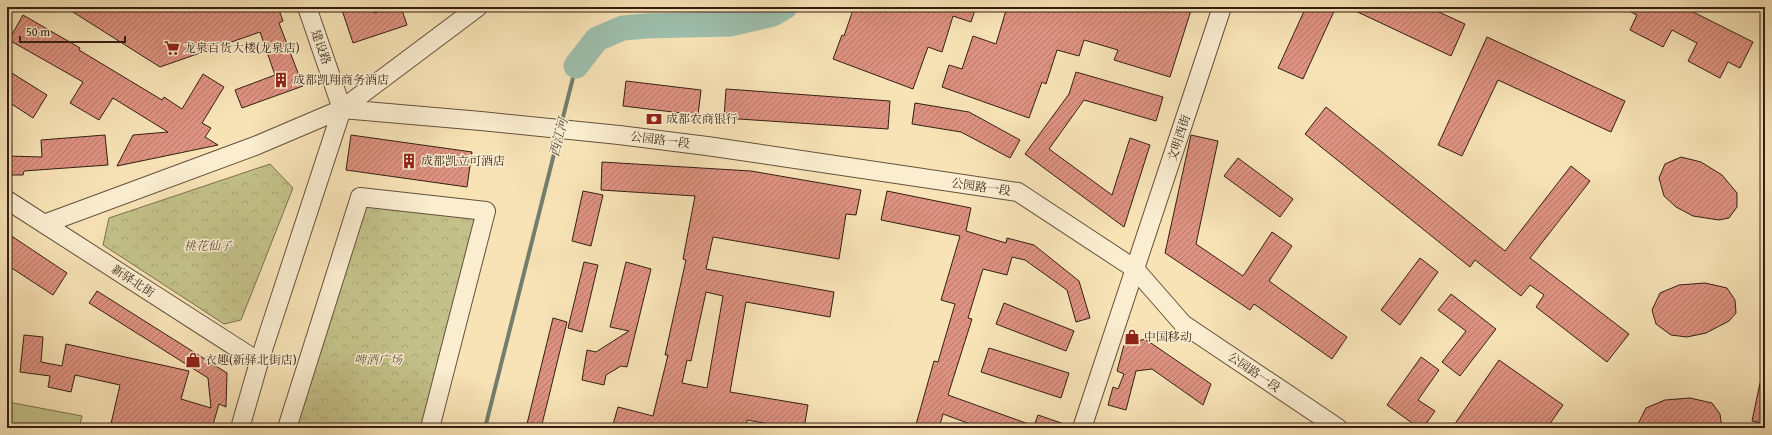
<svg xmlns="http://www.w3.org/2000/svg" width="1772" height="435" font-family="'Gentium Book Plus','Noto Serif SC',serif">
	<defs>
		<pattern id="park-crowns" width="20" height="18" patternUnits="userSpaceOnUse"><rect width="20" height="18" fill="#c3c189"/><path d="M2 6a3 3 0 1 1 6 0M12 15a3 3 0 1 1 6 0" fill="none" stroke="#a8a575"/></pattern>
		<pattern id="building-hatch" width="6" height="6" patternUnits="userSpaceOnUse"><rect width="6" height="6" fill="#de9281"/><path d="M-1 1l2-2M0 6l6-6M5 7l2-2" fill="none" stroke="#b57768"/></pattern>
	</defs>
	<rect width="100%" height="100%" fill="#f7e3b6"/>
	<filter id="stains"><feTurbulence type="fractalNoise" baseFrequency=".005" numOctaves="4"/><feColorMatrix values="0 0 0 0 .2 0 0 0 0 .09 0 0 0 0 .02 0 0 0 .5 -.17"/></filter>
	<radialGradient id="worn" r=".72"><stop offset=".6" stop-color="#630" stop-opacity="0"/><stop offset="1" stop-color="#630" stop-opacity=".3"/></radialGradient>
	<!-- green -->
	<path fill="#c3c189" stroke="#7c704e" d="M8,402L82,416L79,428H7Z"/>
	<!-- park -->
	<path fill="url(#park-crowns)" stroke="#7c704e" d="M270,164L293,188L241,320L224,324L103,245L109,218Z
		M360,197L486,211L430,428H287Z"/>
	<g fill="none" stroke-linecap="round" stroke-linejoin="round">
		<!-- stream -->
		<path stroke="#737e6e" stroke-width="4" d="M561,125L576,66
			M485,428L559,134"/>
		<!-- river -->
		<path stroke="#9dbeac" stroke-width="25" d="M576,66L597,39L623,28L647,26L730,24L773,14L785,7"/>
	</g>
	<!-- building -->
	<path fill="url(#building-hatch)" stroke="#341f12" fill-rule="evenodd" d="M65,7H278L283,21L279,23L303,86L242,108L235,90L275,75L260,32L160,67Z
		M341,7H372L374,13L391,7H401L407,25L353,43Z
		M854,7H976L971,22L953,16L942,52L928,47L913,89L833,59L842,35L844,36Z
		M1007,7H1192L1170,77L1114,60L1118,50L1084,40L1079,56L1057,50L1046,84L1042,82L1029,118L942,87L949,65L962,69L973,36L996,44Z
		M1306,7H1336L1303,79L1278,68Z
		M1347,7H1428L1465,24L1451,56Z
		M1621,7H1683L1753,42L1740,68L1728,62L1720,78L1688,61L1697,43L1672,30L1663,47L1630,30L1637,15Z
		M23,15L80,48L79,50L162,100L164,97L182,109L203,74L224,87L202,123L211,128L205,137L218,145L117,166L133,135L168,132L113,98L99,120L70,103L83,82L9,40Z
		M1487,37L1625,101L1611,132L1498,80L1462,156L1438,145Z
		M7,70L47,95L33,118L7,101Z
		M1076,72L1163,97L1156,121L1084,100L1049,149L1112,195L1130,138L1150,145L1124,227L1025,154L1069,94Z
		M626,81L701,90L698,115L623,106Z
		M726,89L890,101L888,129L724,118Z
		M915,103L969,112L1020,140L1010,158L961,132L912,124Z
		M1326,107L1505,251L1571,166L1590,181L1530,258L1629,334L1607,362L1536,307L1544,295L1530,285L1521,296L1475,260L1470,267L1305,134Z
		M105,135L108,165L24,171L23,175H7V156L42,157L41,140Z
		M351,135L472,152L467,187L346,170Z
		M1191,135L1218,141L1196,244L1243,276L1272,232L1292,246L1269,281L1347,337L1332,359L1254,304L1250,310L1165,253Z
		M1681,157L1701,162L1722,175L1737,193V207L1729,218L1719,220L1693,216L1676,207L1664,196L1659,178L1665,164Z
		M1238,158L1293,199L1280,217L1224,176Z
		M602,162L751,171L861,190L856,215L846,214L839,259L713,237L706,269L834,292L830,317L746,302L730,392L808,405L804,428H790L747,420L746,428H612L618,407L653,416L668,355H665L686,260L683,259L695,196L601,190ZM706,292L723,296L707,388L682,383L687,360L691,361Z
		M583,191L603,195L591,246L572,241Z
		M887,191L971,208L966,231L1006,243L1007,238L1034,245L1079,281L1090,318L1076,322L1067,290L1025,260L1012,257L1007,275L983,269L968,318L972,319L948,395L1034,426L1038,415L1070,426V428H981L943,414L939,428H915L934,361L938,362L955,304L941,300L960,236L881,220Z
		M7,233L67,273L53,295L7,265Z
		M1420,258L1438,272L1400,325L1381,310Z
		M584,262L598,265L582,332L568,328Z
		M626,262L651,269L627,367L621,366L606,375L604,385L582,380L587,350L596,352L629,331L610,327Z
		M1705,283L1727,288L1735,300L1736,313L1729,321L1706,333L1687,337L1671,335L1656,324L1652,310L1660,293L1679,285Z
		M97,291L227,373L226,407L219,404L212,428H110L120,385L75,375L71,392L48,387L50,376L20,372L24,335L43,337L41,362L62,366L66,344L189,371L181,399L211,408L208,378L89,303Z
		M1451,294L1496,329L1460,376L1442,362L1466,331L1438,310Z
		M1004,303L1074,331L1066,351L996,324Z
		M553,318L567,322L548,400L541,428H526Z
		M1145,339L1211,384L1203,405L1152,369L1136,371L1126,410L1108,405L1113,387L1118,389L1124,374L1117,371L1124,345Z
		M989,348L1069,373L1061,398L981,372Z
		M1421,357L1439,370L1418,400L1435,411L1423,428H1419L1387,405Z
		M1499,360L1563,405L1547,428H1452Z
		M1760,383H1765V424L1752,421Z
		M1690,398L1712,403L1720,414L1722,428H1636L1646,408L1665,400Z"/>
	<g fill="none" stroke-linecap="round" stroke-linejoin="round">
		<defs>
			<path id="minor" d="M307,7L342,109
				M342,109L481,121L619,135L707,146L1018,192L1135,269L1183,324L1338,428
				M7,200L259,362
				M44,224L255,146L342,109L478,7
				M240,428L259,362L342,109
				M287,428L360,197L486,211L430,428
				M1082,428L1222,7"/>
		</defs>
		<!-- minor casing -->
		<use href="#minor" stroke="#65503b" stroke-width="20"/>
		<!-- minor -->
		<use href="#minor" stroke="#faedd0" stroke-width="18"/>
	</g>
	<!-- icons -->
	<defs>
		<symbol id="supermarket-bare" viewBox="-9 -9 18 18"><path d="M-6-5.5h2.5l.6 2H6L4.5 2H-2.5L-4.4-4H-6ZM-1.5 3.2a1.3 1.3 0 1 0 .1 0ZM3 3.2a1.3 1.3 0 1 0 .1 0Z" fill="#8f2418" stroke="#faedd0" stroke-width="2.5" paint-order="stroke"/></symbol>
		<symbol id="building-bare" viewBox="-9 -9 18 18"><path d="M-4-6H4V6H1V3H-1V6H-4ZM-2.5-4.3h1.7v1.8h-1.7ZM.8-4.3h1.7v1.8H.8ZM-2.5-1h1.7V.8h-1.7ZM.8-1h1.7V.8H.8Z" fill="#8f2418" stroke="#faedd0" stroke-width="2.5" paint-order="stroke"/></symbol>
		<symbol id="bank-bare" viewBox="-9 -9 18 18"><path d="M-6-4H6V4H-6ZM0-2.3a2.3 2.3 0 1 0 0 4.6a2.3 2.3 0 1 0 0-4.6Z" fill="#8f2418" stroke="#faedd0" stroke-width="2.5" paint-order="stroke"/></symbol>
		<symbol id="shop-bare" viewBox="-9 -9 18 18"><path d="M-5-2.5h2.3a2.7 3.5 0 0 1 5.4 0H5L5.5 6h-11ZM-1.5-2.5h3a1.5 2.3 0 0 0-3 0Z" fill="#8f2418" stroke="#faedd0" stroke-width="2.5" paint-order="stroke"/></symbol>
	</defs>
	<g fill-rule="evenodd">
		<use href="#supermarket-bare" x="161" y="37" width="22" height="22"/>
		<use href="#building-bare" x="270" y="69" width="22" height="22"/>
		<use href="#bank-bare" x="643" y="108" width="22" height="22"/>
		<use href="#building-bare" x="398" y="150" width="22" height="22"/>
		<use href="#shop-bare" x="1121" y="326" width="22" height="22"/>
		<use href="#shop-bare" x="182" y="349" width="22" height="22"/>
	</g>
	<g text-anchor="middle" stroke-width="3" stroke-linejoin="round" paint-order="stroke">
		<!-- street labels -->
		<g font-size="12" fill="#341f12" stroke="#faedd0">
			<text transform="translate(321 47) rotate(71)" y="4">建设路</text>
			<text transform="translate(1179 138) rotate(-72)" y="4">文明西街</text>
			<text transform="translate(660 140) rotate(7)" y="4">公园路一段</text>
			<text transform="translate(981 187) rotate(8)" y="4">公园路一段</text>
			<text transform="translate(133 281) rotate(33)" y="4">新驿北街</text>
			<text transform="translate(1254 372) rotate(34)" y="4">公园路一段</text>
		</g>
		<!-- poi labels -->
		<g font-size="12" fill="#341f12" stroke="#faedd0" text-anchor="start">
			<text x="184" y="52">龙泉百货大楼(龙泉店)</text>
			<text x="293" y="84">成都凯翔商务酒店</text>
			<text x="666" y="123">成都农商银行</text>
			<text x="421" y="165">成都凯立可酒店</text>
			<text x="1144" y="341">中国移动</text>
			<text x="205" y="364">衣趣(新驿北街店)</text>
		</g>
		<!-- park labels -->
		<g font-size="12" font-style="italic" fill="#5f5036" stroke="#faedd0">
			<text x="208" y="250">桃花仙子</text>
			<text x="378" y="364">啤酒广场</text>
		</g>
		<!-- water labels -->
		<g font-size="13" font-style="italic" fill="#544f40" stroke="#faedd0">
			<text transform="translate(558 137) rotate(-76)" y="5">西江河</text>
		</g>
	</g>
	<!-- margin -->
	<rect width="1772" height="435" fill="none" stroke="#f7e3b6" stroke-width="24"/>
	<rect x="8" y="8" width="1756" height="419" fill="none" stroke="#341f12" stroke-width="2"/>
	<rect x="12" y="12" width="1748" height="411" fill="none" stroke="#341f12"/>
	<!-- scale -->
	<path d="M20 36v6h105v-6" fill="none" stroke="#341f12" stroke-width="2"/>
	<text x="26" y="36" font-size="12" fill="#341f12" stroke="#faedd0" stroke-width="3" paint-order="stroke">50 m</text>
	<rect width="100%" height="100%" filter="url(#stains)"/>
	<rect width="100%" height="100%" fill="url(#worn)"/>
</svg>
